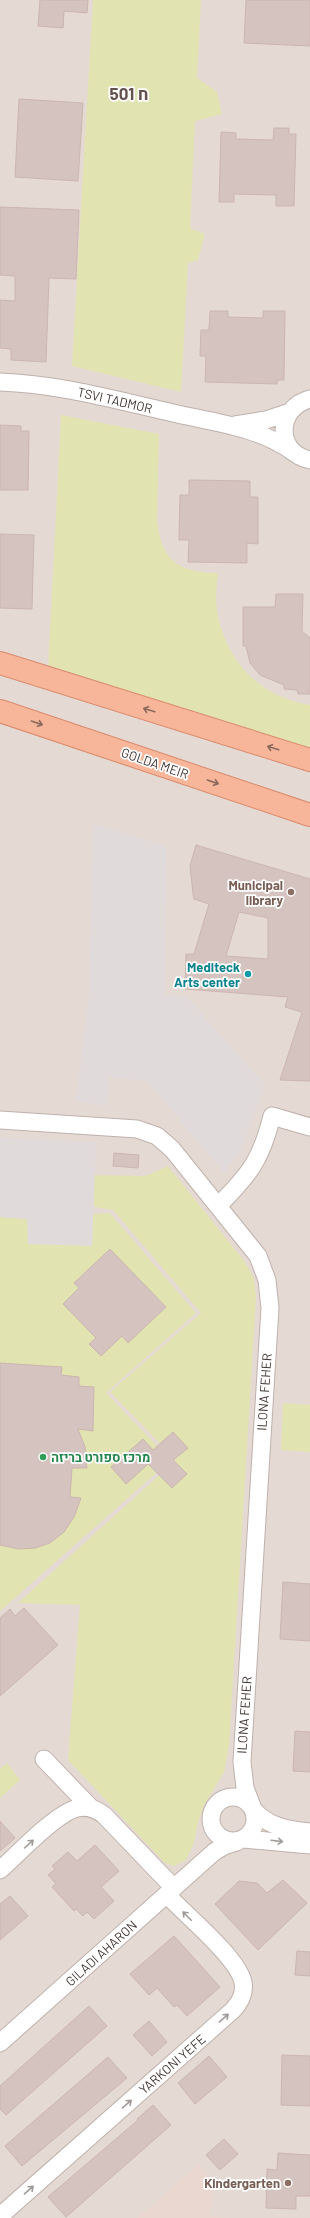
<svg xmlns="http://www.w3.org/2000/svg" width="310" height="2218" font-family="Barlow,Heebo,sans-serif">
	<rect width="100%" height="100%" fill="#f1e9e6"/>
	<!-- residential -->
	<path fill="#e5d9d4" d="M0,0H310V2218H0Z"/>
	<!-- education -->
	<path fill="#ead8d0" d="M199,2164L214,2183L209,2216L230,2218H137Z"/>
	<!-- green -->
	<path fill="#e1e3b1" d="M93,0H201L197,78L217,92L222,114L195,121L190,228L205,234L198,260L188,263L181,392L72,366Z
		M61,415L159,434L157,520C161,560 178,573 218,573C217,585 215,598 217,610C225,660 259,697 310,705V750L48,670Z
		M168,1166L245,1262L254,1279L256,1297L229,1746L224,1772L204,1805L198,1822L194,1843L186,1860L174,1866L165,1863L68,1760L80,1605L18,1603L176,1460L110,1392L201,1313L113,1210L94,1207V1175L145,1176Z
		M110,1213L196,1313L106,1393L171,1460L0,1611V1217L27,1219L92,1246L93,1214Z
		M283,1403L310,1405V1452L281,1450Z
		M7,1763L20,1780L0,1798V1769Z"/>
	<!-- parking -->
	<path fill="#e0dbda" d="M93,824L166,846L165,995L187,997L265,1085L240,1152L224,1173L147,1081L109,1077L107,1106L76,1101L89,996Z
		M0,1138L96,1142L92,1246L28,1244L27,1219L0,1217Z"/>
	<!-- building -->
	<path fill="#d5c3bf" stroke="#ccb5b0" fill-rule="evenodd" d="M40,0H88L87,13L64,11L63,28L38,26Z
		M246,0H310V46L244,43Z
		M19,99L83,103L78,181L15,177Z
		M274,128H289V134H296L294,206H276V195L234,194V202H219L221,132L236,133V139L273,140Z
		M0,207L79,210L76,279L49,278L46,362L11,360V349L0,348V300L15,301V276L0,275Z
		M210,311H228V317L263,318V311H285L284,380H277V384L205,382L206,356H200L201,330H209Z
		M0,425L21,426V431H29L28,490H0Z
		M189,480L250,481V497H258V544L247,543V563L188,562L189,540H179L180,495H189Z
		M0,534L34,535L32,609L0,608Z
		M276,594H303L302,631L310,638V694H298L297,690L284,689V685L260,675L250,663L246,646H243V607H275Z
		M196,845L310,879V1081L280,1080L302,1012L285,1007L288,997L185,989L186,954H194L209,904L194,899L193,894L190,866ZM239,912L268,918V959L226,956Z
		M114,1153L139,1155L138,1168L113,1166Z
		M110,1249L166,1307L128,1343L122,1336L101,1356L89,1344L96,1338L63,1304L79,1288L74,1283Z
		M0,1363L62,1367L61,1375L79,1377V1386L94,1387L93,1431L78,1429L85,1447L87,1468H72L70,1497L81,1498L74,1517L64,1532L50,1543L35,1548L19,1549L0,1545Z
		M173,1432L188,1448L173,1460L187,1474L172,1488L148,1464L126,1484L111,1467L143,1439L153,1450Z
		M283,1582L310,1584V1641L280,1639Z
		M24,1608L58,1645L0,1696V1618L10,1609L15,1616Z
		M295,1731L310,1732V1772L293,1771Z
		M0,1821L15,1838L0,1851Z
		M95,1845L119,1871L101,1887L114,1901L94,1919L87,1912L83,1916L76,1909L74,1911L52,1887L56,1884L48,1875L55,1869L52,1866L68,1852L77,1861Z
		M283,1880L307,1903L258,1950L215,1904L239,1881L257,1883L267,1893Z
		M10,1896L28,1916L0,1940V1904Z
		M174,1936L220,1987L187,2016L177,2005L174,2007L157,1988L149,1995L130,1974Z
		M297,1951L310,1952V1976L295,1975Z
		M89,2006L107,2026L6,2115L0,2109V2086Z
		M149,2021L167,2042L152,2056L133,2035Z
		M282,2055L310,2056V2106L281,2105Z
		M209,2056L227,2077L195,2104L178,2083Z
		M108,2057L127,2078L22,2166L5,2146Z
		M153,2105L171,2125L66,2217L48,2197L138,2120L137,2119Z
		M224,2139L238,2154L220,2170L206,2155Z
		M278,2153L310,2155V2196H296V2209L266,2208L267,2169L277,2170Z"/>
	<g fill="none" stroke-linecap="round" stroke-linejoin="round">
		<defs>
			<path id="minor" d="M0,382C59,384 115,400 173,413C212,422 259,427 293,452
				M310,399C276,408 275,453 310,460
				M235,425L266,420L290,412
				M0,1120L137,1129L157,1136L172,1149L258,1256L267,1280L270,1308L242,1762L245,1788L252,1806
				M218,1206C250,1174 261,1160 272,1116L310,1127
				M44,1759L91,1808
				M211 1819a22 22 0 1 1 44 0a22 22 0 1 1-44 0Z
				M253,1809C267,1827 290,1830 310,1832
				M244,1839L310,1845
				M0,1870C17,1855 57,1812 78,1808C87,1806 96,1809 104,1815L174,1888
				M0,2043L214,1852L224,1846L237,1842
				M0,2216L233,2010C240,2002 245,1994 243,1982C238,1958 185,1914 167,1895"/>
			<path id="major" d="M0,663L310,760
				M0,711L310,815"/>
		</defs>
		<!-- minor casing -->
		<use href="#minor" stroke="#bfb1ac" stroke-width="19"/>
		<!-- major casing -->
		<use href="#major" stroke="#da8a6b" stroke-width="24"/>
		<!-- minor -->
		<use href="#minor" stroke="#fff" stroke-width="17"/>
		<!-- major -->
		<use href="#major" stroke="#f7b599" stroke-width="22"/>
	</g>
	<!-- one-way arrows -->
	<defs><path id="oneway-shaft" d="M-6 0H5M1.5-3L5.5 0L1.5 3" fill="none" stroke-width="1.6" stroke-linecap="round" stroke-linejoin="round"/></defs>
	<g stroke="#8b6a5d">
		<use href="#oneway-shaft" transform="translate(149 710) rotate(-163)"/>
		<use href="#oneway-shaft" transform="translate(37 723) rotate(19)"/>
		<use href="#oneway-shaft" transform="translate(273 748) rotate(-163)"/>
		<use href="#oneway-shaft" transform="translate(213 782) rotate(19)"/>
	</g>
	<g stroke="#a19c9a">
		<use href="#oneway-shaft" transform="translate(277 1841) rotate(7)"/>
		<use href="#oneway-shaft" transform="translate(29 1844) rotate(-42)"/>
		<use href="#oneway-shaft" transform="translate(187 1916) rotate(-135)"/>
		<use href="#oneway-shaft" transform="translate(224 2018) rotate(-41)"/>
		<use href="#oneway-shaft" transform="translate(127 2104) rotate(-41)"/>
		<use href="#oneway-shaft" transform="translate(29 2190) rotate(-41)"/>
	</g>
	<!-- markers -->
	<g fill="#8d6e63" stroke="#fff" stroke-width="1.5">
		<circle cx="291" cy="892" r="4"/>
		<circle cx="288" cy="2183" r="4"/>
	</g>
	<circle fill="#0f9aa8" stroke="#fff" stroke-width="1.5" cx="248" cy="974" r="4"/>
	<circle fill="#2e9e5b" stroke="#fff" stroke-width="1.5" cx="43" cy="1457" r="4"/>
	<g text-anchor="middle" stroke-width="3.5" stroke-linejoin="round" paint-order="stroke">
		<!-- street labels -->
		<g font-size="13" fill="#433835" stroke="#fff">
			<text transform="translate(115 400) rotate(13)" y="5">TSVI TADMOR</text>
			<text transform="translate(155 763) rotate(19)" y="5">GOLDA MEIR</text>
			<text transform="translate(264 1392) rotate(-86)" y="5">ILONA FEHER</text>
			<text transform="translate(244 1715) rotate(-86)" y="5">ILONA FEHER</text>
			<text transform="translate(101 1953) rotate(-42)" y="5">GILADI AHARON</text>
			<text transform="translate(172 2064) rotate(-41)" y="5">YARKONI YEFE</text>
		</g>
		<!-- education labels -->
		<g font-size="13" font-weight="bold" fill="#785e54" stroke="#fff" text-anchor="end">
			<text x="283" y="890">Municipal<tspan x="283" dy="15">library</tspan></text>
			<text x="280" y="2188">Kindergarten</text>
		</g>
		<!-- culture labels -->
		<g font-size="13" font-weight="bold" fill="#0d838f" stroke="#fff" text-anchor="end">
			<text x="240" y="972">Mediteck<tspan x="240" dy="15">Arts center</tspan></text>
		</g>
		<!-- leisure labels -->
		<g font-size="13" font-weight="bold" fill="#27864d" stroke="#fff" text-anchor="start">
			<text x="51" y="1462">מרכז ספורט בריזה</text>
		</g>
		<!-- district labels -->
		<g font-size="17" font-weight="bold" fill="#65524e" stroke="#fff">
			<text x="129" y="100">ח 501</text>
		</g>
	</g>
</svg>
